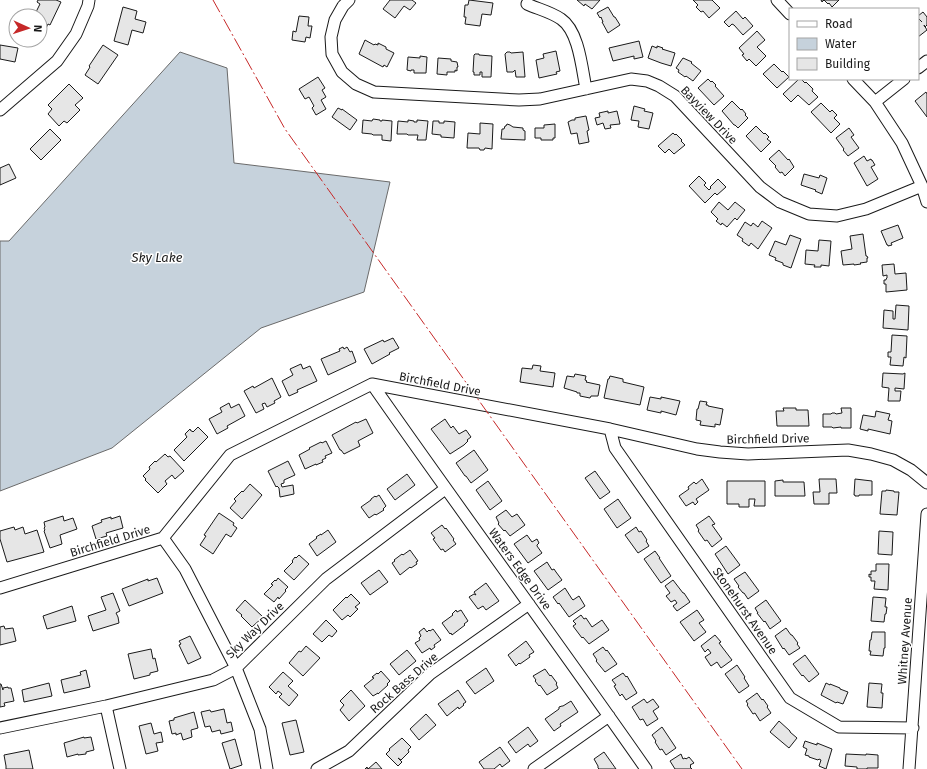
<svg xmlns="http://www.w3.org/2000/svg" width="927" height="769" font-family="'Fira Sans',sans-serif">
	<rect width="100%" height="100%" fill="#fff"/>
	<!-- water -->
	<path fill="#c6d2dc" stroke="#6a6a6a" d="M180,52L227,68L234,163L390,182L364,292L261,328L112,448L0,491V241H9Z"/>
	<!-- building -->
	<path fill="#e6e6e6" stroke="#1a1a1a" d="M38,0H56L61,2L50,25L48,24L44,32L40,30V16H34L40,4L37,2Z
		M390,0H412L416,3L410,10L404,6L395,18L383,9Z
		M469,0L493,3L491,15L482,14L480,26L465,24L466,17H464L465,5H468Z
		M577,0H600L592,9L585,4L584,6Z
		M693,0H712L720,8L709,18L703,11L701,12L696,7L698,5Z
		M821,0H839L832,7L829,3L828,4L824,0L822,2Z
		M123,7L137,11L135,19L146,22L143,33L132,30L128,45L114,41Z
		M608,7L614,17H615L620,25L608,33L602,22H603L601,17L600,18L597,13Z
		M736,11L743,19L745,17L753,26L743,35L734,25L732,24L729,27L724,22Z
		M923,12L927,17V25L925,27L924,25L927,30L918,37V18L922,22L918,18V16Z
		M299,16L309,17L308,26H312L310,38L306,37L305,42L292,40L293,31L296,32Z
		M757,31L765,40L757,47L766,56L756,66L749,59L747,61L742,55L744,54L739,48Z
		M365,40L374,45L375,44L378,45V43L386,47V49L394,53L387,67L384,65L383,67L359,54Z
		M639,41L643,57L634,59V56L613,61L609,48Z
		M0,45L18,48L15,62L0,59Z
		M103,45L118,55L98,84L85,75L90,67L89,66Z
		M652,46L657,48V46L663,48L662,49L675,53L671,66L661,63L648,58Z
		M556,51L560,71L556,72L557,74L539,78L536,60L544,58L543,54Z
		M507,52H510L511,53L523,52L525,77H516L515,70L513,72H507L505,54Z
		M475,54H479V55L492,56L491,77H482V72H480V75H474V72H473L474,55Z
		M420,56L427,57L426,73H414V70H411V71L407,70L408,57L420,58Z
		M438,58L451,59V61L457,62L458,67H457V71L455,70V72H447V75L437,74Z
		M683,58L692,62L691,63L701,71L693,81L686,76L685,77L678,72L679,70L676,68Z
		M774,64L782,72L783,71L789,77L777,88L763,74Z
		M318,77L325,88L322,90L326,97L321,100L326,109L316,115L312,108L314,106L309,97L305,99L299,89Z
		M708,79L711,82L712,81L716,85L715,86L724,96L714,105L698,88Z
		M799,79H801L805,83L806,82L813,89L812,91L818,97L809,105L798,95L791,102L783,94Z
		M69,84L83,98L75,105L80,110L67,123L64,121L59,126L48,114L52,109L48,105Z
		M926,92L927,94V117L915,101Z
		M732,101L741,110L742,109L746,114L745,115L748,118L738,128L735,125H734L722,111Z
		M821,103L830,112L832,110L837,115L834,118L840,124L831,133L811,112Z
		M634,106L645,109L644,111L653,113L649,129L638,127L639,121L631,120Z
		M338,108L342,110V109L357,120L350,130L332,117Z
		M608,111V113L617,111L620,124L610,125L611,128L605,129L603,123L597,125L595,118L600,117L599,113Z
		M586,116L589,130L587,131L589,142L579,144L577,133L571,134L568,122L572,120H575V118Z
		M373,119L380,120V121H382V120L392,121L391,141L382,140V135H373L372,134L362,133L363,120L372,121Z
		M408,120L414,121V122H417V120L428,121L426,140H417L418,135H408L407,134H397L398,121L408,122Z
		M433,121H439V123H444V121L455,122L454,138L441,137V135L432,134Z
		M480,123L493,124L492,149L485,148L484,150H480L479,148H467L468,133L480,134Z
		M507,124L510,125L513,127L523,128V130L525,131V140L501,139L502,129H504L505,126H506Z
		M555,124V138H553V140H541V138H535V128H544V125Z
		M756,126L764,134L765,133L769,137L767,139L771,142L761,152L746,136Z
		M849,128L854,135L851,137L859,148L848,156L843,150L844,149L836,138Z
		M50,129L61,140L41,160L30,149Z
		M673,133L675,135L676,134L682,140L681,141L685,145L674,154L669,149L665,153L658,146Z
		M779,150L788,160L789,159L794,167L785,176L782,172L780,173L775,167L776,166L769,159Z
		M864,156L867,161L871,159V160H872L875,165L871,167L878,179L867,186L854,163Z
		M9,164L16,178L0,185V168Z
		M804,174L819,178L820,175L827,178L822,194L815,191L816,190L801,185Z
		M699,176L706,183L704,185L709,190L711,188L710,187L718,179L726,187L717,195L715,193L705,203L689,186Z
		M719,202L728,210L735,202L745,210L737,220L735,218L727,227L722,223L721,225L716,221L718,219L711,212Z
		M762,221L772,228L758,249L751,243L749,246L742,241L743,239L737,235L745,222L751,226L753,223L758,227Z
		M898,225L903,238L891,243L892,245L888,246V245H887L881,231Z
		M863,234L866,256H867L868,258H867V262L860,263L861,264L854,265V264L843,265L841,251L852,249L850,236Z
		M790,235L801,239L791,268L783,265V263L775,260L776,258L769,255L775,241L786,245Z
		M819,240L831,241L829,266L821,265V267H814L815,265L805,264L806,250L818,251Z
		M894,264L895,274L906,273L907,290L886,292V284H884V280H886V279L887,278V275L883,276L882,265Z
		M896,305L909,306L908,330L883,328L884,310L893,311V319H895Z
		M892,335L907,336L906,358L904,357L903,366L890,365L891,357H888V352H891Z
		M393,338L399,348L389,353L390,354L372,364L364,349L383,340L384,342Z
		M343,347L344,349L347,347L350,352L352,351L356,362L328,375L321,359L340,351L339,349Z
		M301,364L303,369L310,366L317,381L297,390L298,392L289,396L282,381L293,375L290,369Z
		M533,365L541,366L540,371L555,373L553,387L520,382L522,368L532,369Z
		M883,373L903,374L905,373L904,389L895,388V391H901L900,401H888L889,388L882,387Z
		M575,374L586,376L585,380L587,381L586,382L600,385L598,396H591L590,398L580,396V393H577V392L564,388L567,376L574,377Z
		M610,376L623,379V382L644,387L640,405L604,398L608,379H609Z
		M272,378L281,397L274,401L275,403L267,407L265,403L262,404L264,409L256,413L244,391L253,386L254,388Z
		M650,397L661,399V397L680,401L676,415L661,411V413L647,410Z
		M700,401L707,402L706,405H708V406L723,409L720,425L715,424V427L700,425L701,421L696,420L697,409H698Z
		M229,403L231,408L239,404L245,416L227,426L228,428L217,434L209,419L222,412L220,408Z
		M783,408H796V410H808L809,426H777L776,411H784Z
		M841,408H851V428H841V427L833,428L832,427H823V414H831L832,413H835L836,414L842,413Z
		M876,411L890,414L888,420L892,421L890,434L868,429V431L860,429L863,415L875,417Z
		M366,419L373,433L358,441L360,446L344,454L341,450H340L332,435L356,422L357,423Z
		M445,419L451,428L453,426L459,434L466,430L471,437L467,440L468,441L464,445L450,454L431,429Z
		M198,427L208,437L184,461L174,450L187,437L185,434L190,429L191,431H192L193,432Z
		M326,441L332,453L325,456L326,458L322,460L323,462L316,465V464L305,469L299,455L310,449L309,448L321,442L322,443Z
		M474,450L488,470L471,483L466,476H465L456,463Z
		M165,454L168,457L170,456L184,471L175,479L172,475L165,481L167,484L158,493L145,480L146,479L143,476L150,469L149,467L155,461L156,462Z
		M288,461L295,475L284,480V483L281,484L282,487L293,485L294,494L280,497L279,488L277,486L276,487L268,471Z
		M595,471L610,492L600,499L585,478Z
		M407,474L415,485L395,500L387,489Z
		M702,479L709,490L696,499L698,502L695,505L693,502L686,506L679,496L689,489L688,487L694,482L696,484Z
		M819,479H836L837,493H829V504H814L813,492H820Z
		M855,479L872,481V495H859V496H855V495H854Z
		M783,480V482H804L805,496H775V481Z
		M488,481L502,501L490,510L476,490Z
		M727,481H765V506H754L755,499H749V507H739V504H727Z
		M250,484L262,495L242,519L230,508L236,501L234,499L242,491L243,492Z
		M886,490L894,491V492H899L897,515L880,514L882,491H886Z
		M379,495L386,506L383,509L384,510L376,515L375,514L369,518L361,507L371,500V499L375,496L376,497Z
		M618,499L631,518L617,528L604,509Z
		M506,510L512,517L517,514L525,525L510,536L505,530L504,531L498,524L499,523L496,517Z
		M219,513L234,523L233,525L237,528L231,537L226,534L213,554L200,545L206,536L204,535Z
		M63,516L64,521L73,518L77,529L60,535L62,544L50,548L44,531L45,530L44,528L45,527L44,522Z
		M120,516L123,528L106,533L107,536L96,539L92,526L102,522L101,520L111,517V519Z
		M709,516L715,524L712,525L722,539L712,547L707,540L705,541L698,531L699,530L696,525Z
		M442,525L445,529L446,528L454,539L453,540L456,544L445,552L443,549L441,550L433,539L435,538L431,533Z
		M14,527L15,530L23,527L25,534L37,530L44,552L7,562L0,539V531Z
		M636,527L639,532L641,531L647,540L646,541L649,546L638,553L625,535Z
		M328,530L336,542L317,556L309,544L317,538L316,537L321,534V535Z
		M879,531L893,532L892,555L878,554Z
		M527,535L532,542L537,539L539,543L537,545V546L542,553L528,563L514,544Z
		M726,546L740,565L728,574L715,554Z
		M410,550L418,561L416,562L417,564L411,568L410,567L400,575L392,563L395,561L394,560L402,554L403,555Z
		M655,551L660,558H659L671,576L661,583L644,559Z
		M299,555L309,564L294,580L284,571L293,562L292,561L295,557L296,558Z
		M547,562L552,570L554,569L556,572L562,580L548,590L534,571Z
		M876,564H889L888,590L874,589L875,581H871V577H869V574L871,575V571H876Z
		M379,570L388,582L370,595L361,583Z
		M745,572L759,591L748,599L744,593H743L738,587L739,586L734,579Z
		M157,578L163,593L129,606L122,589L148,579V581Z
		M278,578L288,587L285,590L286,591L279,599L278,597L274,602L264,594L273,585L271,584L275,580L276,581Z
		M673,580L683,593H684L690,602L677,611L673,606L677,603L675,600L671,602L666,596L670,593L665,586Z
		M486,583L499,601L486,610L483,606L478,609L469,597L474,594L476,595L474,592Z
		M565,588L572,599L573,600L579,596L585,606L569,617L559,603L558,604L553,597Z
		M113,593L120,611L116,613L118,617L119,623L93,631L88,616L106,610L101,597Z
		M351,594L360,603L355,607L358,609L350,617L348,615L342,620L333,610L346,597L347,598Z
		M873,597L886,598L885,607H887L886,614H885L884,622L871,621Z
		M245,600L263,617L252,627L241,616L242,615L236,610Z
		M766,600L781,621L770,629L765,621L764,622L757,613H758L755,608Z
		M72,606L76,621L47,629L43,616Z
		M456,610L457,612L461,610L468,621L464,624L465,625L452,635L451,633L450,634L442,623L453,615L452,614Z
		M697,610L704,620L699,623L706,632L694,641L680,622Z
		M581,615L584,619L586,618L592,627L602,620L609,630L589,644L583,637L582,638L573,626L576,624L573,621Z
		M326,620L337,631L332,637L329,635L322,642L313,634Z
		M4,626L5,629L13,628L16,641L0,645V627Z
		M424,628L427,632L429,630L430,631L433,629L441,640L434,645L435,647L431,650L430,648L422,653L415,643L420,640L419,638L421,636L419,632Z
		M786,628L791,635H792L798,643L797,644L800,648L789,655L784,648L783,649L775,636Z
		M872,632H885V648H884L883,656L870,655L871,651H869L870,640H871Z
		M715,635L721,642L719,643L732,660L721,668L717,662L711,666L705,657L711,653L708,649L705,652L701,646Z
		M190,636L201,658L188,664L179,645L181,644L179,641Z
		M526,641L534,652L529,655L530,657L520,664L519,663L516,666L508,655Z
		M306,646L320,658L303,676L289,663L299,651L301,652Z
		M603,647L606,651L607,650L617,664L605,672L596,661L597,660L593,654Z
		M151,649L153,659L155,658L158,671L150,673V675L134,679L128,654Z
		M407,650L416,661L399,675L390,664Z
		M805,655L819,674L809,682L803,675L802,676L793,664Z
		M737,665L745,677L744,678L749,686L739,693L725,674Z
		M486,668L494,681L475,694L466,682Z
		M545,669L550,676L551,675L557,683L556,684L558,688L547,695L540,685L539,686L535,681L536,680L533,676Z
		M86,670L90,687L64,693L61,680L81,675L80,672Z
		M381,671L390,681L387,684L388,685L378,694V693L373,696L364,686L374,678L372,677L377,673L378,674Z
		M283,672L293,681L288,686L298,695L289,706L279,697L282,694L278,691L276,694L269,687Z
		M623,673L626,677L627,676L637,693L626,700L622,694L620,696L614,686L616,685L612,680Z
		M49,683L52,696L24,702L22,690Z
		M826,683L830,685V684L840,688V689L848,692L843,704L837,702L836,703L821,695Z
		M869,683L882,684L881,693H883L882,708L867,707Z
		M0,684H1L3,690V688L8,687V688H11L14,701L4,703L5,706L0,707Z
		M351,690L365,706L349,721L340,710L344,705L340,701Z
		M458,690L466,702L463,704L464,705L459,709L458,707L447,716L438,704Z
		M757,693L762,700L763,699L768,706L767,707L771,713L760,721L755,713L753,714L747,705L748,704L746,701Z
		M644,699L647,703L653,699L659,707L653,711L658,719L647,726L643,719L640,720L632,707Z
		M571,701L578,712L560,724L561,726L554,731L545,719L559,709V707L562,706H563Z
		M224,709L227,723L231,722L233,731L221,734L220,730L212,732L210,726L205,727L201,712L210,710L211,712Z
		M194,712L198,728L191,730L192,737L183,740L181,733L176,735V733L172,734L169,721L174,720V718Z
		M426,714L436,725L419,740L410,729Z
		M296,720L304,752L290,755L282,723Z
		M779,721L790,731V732L797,738L789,748L770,732Z
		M151,723L154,734L161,732L163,742L156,743L158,751L146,754L139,726Z
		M528,727L538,741L530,747L528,744L516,753L508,742Z
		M662,727L676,748L666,755L662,749L660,750L655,742L656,741L652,735Z
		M84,737V738L91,737L94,750L86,752V754L78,755V754L67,757L64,743Z
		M402,738L411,747L408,750L409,752L401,760L398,758L402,762L398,766L386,754L390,750L389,749Z
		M235,739L242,765L230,769L222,743Z
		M805,741L817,745V743L832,749L826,769L819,766L821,760L819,759L818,760L809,757V756L805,755L807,749L803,747Z
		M500,747L510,761L502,767L500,764L494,769H484L479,762Z
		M29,750L33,769H6V766L4,755Z
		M604,752L616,769H599L598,768V766L594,759Z
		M681,754L683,759L685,758L686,759L689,757L694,763L690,765L691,766L690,767L692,769H675L670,761Z
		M846,754L866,755V754L878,755V768H867V769H857V767L845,766Z
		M376,762L382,769H365L367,767L368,769Z"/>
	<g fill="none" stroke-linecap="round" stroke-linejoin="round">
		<defs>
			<path id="minor" d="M349,0L343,6L335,20L331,37L332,54L342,72L356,84L374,92L519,100L540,99L631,79L647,81L659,86L675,96L760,187L780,202L809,214L837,216L866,209L922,186
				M777,0L790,14
				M527,4C538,9 551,12 561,19C579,31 582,69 586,89
				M918,68L927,61
				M853,79L875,102L902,143L922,186L927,202
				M875,102L904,79
				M0,110L57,61L76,34L88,6L89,0
				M372,384C462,513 556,640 646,769
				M610,429L615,448L790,698L839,727L913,728
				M163,538L185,569L236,668L260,729L267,769
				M0,588L163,538L230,455L372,384L610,429L697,449L720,452L748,454L848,450L871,454L893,460L911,470L927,483
				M106,706L120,769
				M0,728L106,706L213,680L236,668L326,579L445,489
				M317,769L349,751L430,674L529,604
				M534,769L609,716
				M909,769L927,514"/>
		</defs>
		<!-- minor casing -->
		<use href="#minor" stroke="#1a1a1a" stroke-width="13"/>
		<!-- minor -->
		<use href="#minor" stroke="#fff" stroke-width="11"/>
		<!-- power -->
		<path stroke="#c62828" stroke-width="1" stroke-dasharray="14 3 2 3" stroke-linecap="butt" d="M213,0L285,129L742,769"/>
	</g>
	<g text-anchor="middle" stroke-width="3" stroke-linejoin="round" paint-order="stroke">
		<!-- street labels -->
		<g font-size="12" fill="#1a1a1a" stroke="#fff">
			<text transform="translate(709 115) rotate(46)" y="4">Bayview Drive</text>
			<text transform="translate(440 384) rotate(11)" y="4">Birchfield Drive</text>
			<text transform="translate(768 439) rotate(-1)" y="4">Birchfield Drive</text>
			<text transform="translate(110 541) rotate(-17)" y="4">Birchfield Drive</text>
			<text transform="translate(520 569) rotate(54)" y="4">Waters Edge Drive</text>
			<text transform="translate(745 611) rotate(55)" y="4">Stonehurst Avenue</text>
			<text transform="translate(255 630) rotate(-44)" y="4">Sky Way Drive</text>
			<text transform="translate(905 641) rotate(-86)" y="4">Whitney Avenue</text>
			<text transform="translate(404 683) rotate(-41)" y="4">Rock Bass Drive</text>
		</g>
		<!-- water labels -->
		<g font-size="13" font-style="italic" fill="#1a1a1a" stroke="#fff">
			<text x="157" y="262">Sky Lake</text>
		</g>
	</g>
	<!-- legend -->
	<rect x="789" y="8" width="130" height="72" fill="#ffffff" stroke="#a3a3a3"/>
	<rect x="797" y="21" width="20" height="6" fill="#ffffff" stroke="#a3a3a3"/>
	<text x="825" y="28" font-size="12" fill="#1a1a1a">Road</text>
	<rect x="797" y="38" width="20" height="12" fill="#c6d2dc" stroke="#a3a3a3"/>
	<text x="825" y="48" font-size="12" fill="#1a1a1a">Water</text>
	<rect x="797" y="58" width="20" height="12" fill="#e6e6e6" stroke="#a3a3a3"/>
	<text x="825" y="68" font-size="12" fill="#1a1a1a">Building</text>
	<!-- north arrow -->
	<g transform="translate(28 28) rotate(93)"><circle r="19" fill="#ffffff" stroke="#a3a3a3"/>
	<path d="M0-3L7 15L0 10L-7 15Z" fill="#c62828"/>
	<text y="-6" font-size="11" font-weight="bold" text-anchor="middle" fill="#1a1a1a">N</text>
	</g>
</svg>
